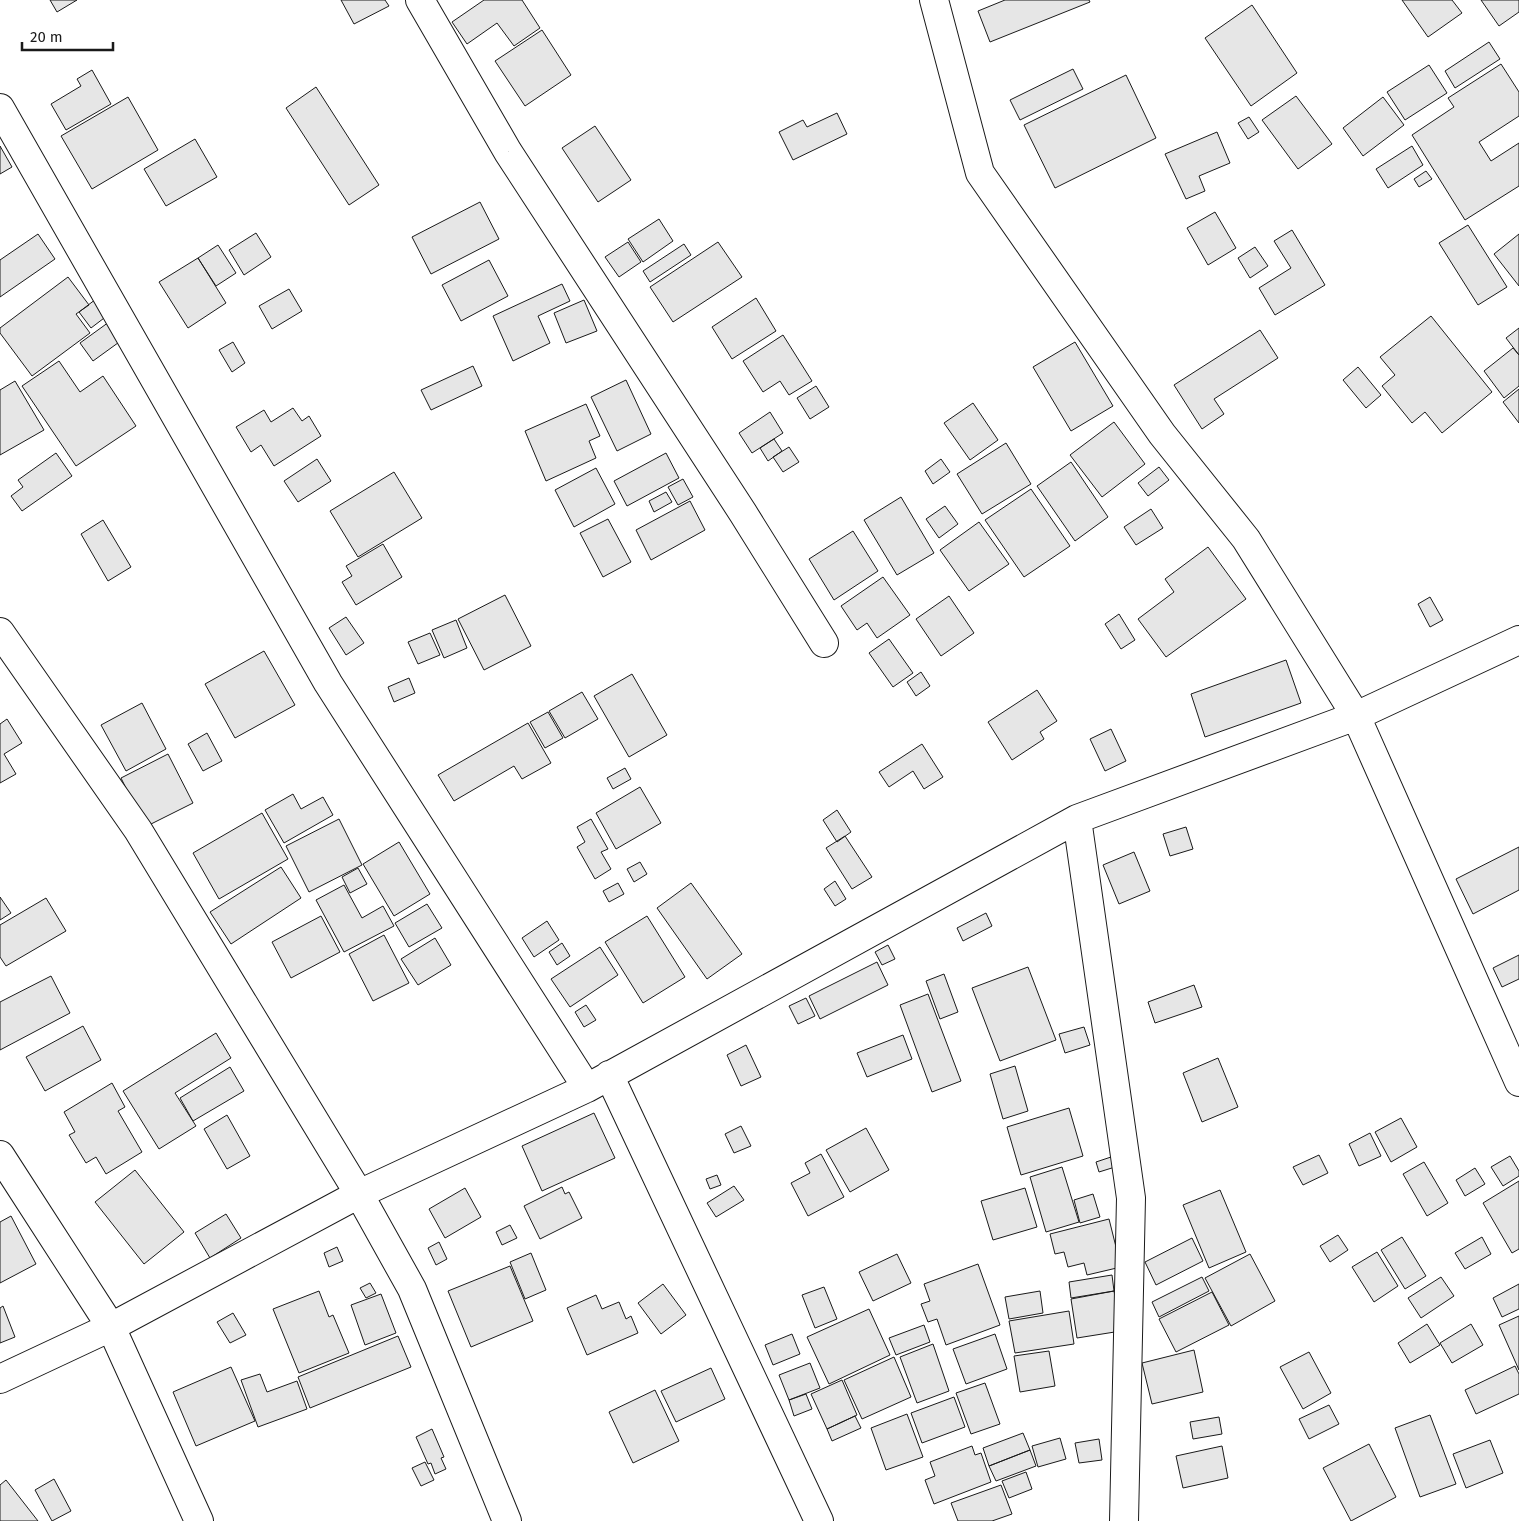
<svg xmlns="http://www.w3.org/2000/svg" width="1519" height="1521" font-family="'Fira Sans',sans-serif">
	<rect width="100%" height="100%" fill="#fff"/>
	<!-- building -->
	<path fill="#e6e6e6" stroke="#1a1a1a" d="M50,0H77L57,12Z
		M341,0H385L389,6L354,24Z
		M484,0H522L540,28L514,46L497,23L467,44L452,22Z
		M1005,0H1089L1090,2L990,42L978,11Z
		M1402,0H1452L1462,13L1428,37Z
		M1481,0H1519V12L1499,26Z
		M1252,5L1297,73L1251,106L1205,38Z
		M542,30L571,75L525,106L495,61Z
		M1489,42L1500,59L1455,88L1445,71Z
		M1501,64L1519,92V116L1479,142L1491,161L1519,143V186L1465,220L1412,135L1454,107L1448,98Z
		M1429,65L1447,93L1405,120L1387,92Z
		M1073,69L1083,89L1020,120L1010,100Z
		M92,70L111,104L66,130L51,104L81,86L77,79Z
		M1126,75L1156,138L1055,188L1024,125Z
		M316,87L379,185L349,205L286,108Z
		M1296,96L1332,144L1298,169L1262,120Z
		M128,97L158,150L92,189L61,136Z
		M1383,97L1404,125L1363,156L1343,128Z
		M837,113L847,134L793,160L779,132L803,120L807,127Z
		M1249,117L1259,132L1248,139L1238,123Z
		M595,126L631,180L598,202L562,148Z
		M1217,132L1230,163L1199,176L1205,191L1186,199L1165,154Z
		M195,139L217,177L166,206L144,169Z
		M0,146L12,167L0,174Z
		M1412,146L1423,165L1388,188L1376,169Z
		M1426,171L1432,179L1419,187L1414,179Z
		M480,202L499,239L431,274L412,237Z
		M1215,212L1236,248L1208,265L1187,228Z
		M659,219L673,241L643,262L628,239Z
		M1468,225L1507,287L1478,305L1439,243Z
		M1292,230L1325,285L1275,315L1259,288L1291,268L1274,241Z
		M256,233L271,257L244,275L229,250Z
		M38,234L55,259L0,297V260Z
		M1519,234V286L1494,254Z
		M628,242L641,262L619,277L605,257Z
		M718,242L742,277L673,322L650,287Z
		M684,244L691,255L650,282L643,271Z
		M218,245L236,273L216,286L198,258Z
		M1255,247L1268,266L1250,278L1238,258Z
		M198,258L226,303L188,328L159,282Z
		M489,260L508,296L461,321L442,285Z
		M68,277L89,305L76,314L90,333L32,376L0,333V328Z
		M562,284L570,301L538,316L550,343L513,361L493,316Z
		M289,289L302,311L272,329L259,306Z
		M100,296L112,312L91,328L79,312Z
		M756,298L776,331L732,359L712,327Z
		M584,300L597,331L566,343L554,313Z
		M1431,316L1492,392L1442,433L1425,412L1412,423L1382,386L1395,375L1380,357Z
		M109,322L122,340L93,361L80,343Z
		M1519,328V355L1506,338Z
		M1260,330L1278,358L1214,399L1224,414L1202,429L1174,385Z
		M783,335L812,381L789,395L780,381L763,392L743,361Z
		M233,342L245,363L232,372L219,350Z
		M1075,342L1113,406L1071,431L1033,367Z
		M1513,348L1519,355V386L1504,398L1484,371Z
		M59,361L80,392L103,376L136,426L76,466L22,386Z
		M473,366L482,386L431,410L421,390Z
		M1358,367L1381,395L1366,408L1343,380Z
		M626,380L651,434L617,451L591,397Z
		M15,381L44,430L0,455V390Z
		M816,386L829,407L810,419L797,398Z
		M1519,389V423L1503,402Z
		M973,403L998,440L970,460L944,423Z
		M586,404L600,436L589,441L596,458L546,481L525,431Z
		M293,408L302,421L309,416L321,436L274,466L261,445L251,452L236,427L264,410L271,422Z
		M770,412L783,433L752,453L739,433Z
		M1114,422L1145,464L1102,497L1070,455Z
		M774,439L782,451L768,461L760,448Z
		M1006,443L1031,484L982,514L957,474Z
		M789,447L799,462L783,472L773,457Z
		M56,453L72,476L22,511L11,496L23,487L18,480Z
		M666,453L679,478L627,506L614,481Z
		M317,459L331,481L298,502L284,481Z
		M941,459L950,472L933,484L925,471Z
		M1071,462L1108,517L1075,541L1037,486Z
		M1159,467L1169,480L1148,496L1138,483Z
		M596,468L615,504L574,527L555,490Z
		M394,472L422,518L358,557L330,511Z
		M683,479L693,497L678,505L668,487Z
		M1031,489L1070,546L1024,577L985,520Z
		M666,492L672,502L654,512L649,501Z
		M901,497L934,553L897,575L864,520Z
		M690,501L705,530L651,560L636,530Z
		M945,506L958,524L939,538L926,519Z
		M1151,509L1163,528L1136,545L1124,527Z
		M608,519L631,562L603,577L580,533Z
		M103,520L131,567L108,581L81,534Z
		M979,522L1009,564L969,591L940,550Z
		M853,531L878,571L834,600L809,559Z
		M383,544L402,577L356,605L342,582L352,576L346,566Z
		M1208,547L1246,599L1166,657L1138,619L1174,592L1165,579Z
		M883,577L910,615L877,638L867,623L857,630L841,606Z
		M505,595L531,646L484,670L458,619Z
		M949,596L974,633L941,656L916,619Z
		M1430,597L1443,620L1430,627L1418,604Z
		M1119,614L1135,640L1121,649L1105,624Z
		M346,617L364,643L346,655L329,628Z
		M456,620L467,648L444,658L432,630Z
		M430,633L440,655L418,664L408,642Z
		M889,639L913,673L893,687L869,653Z
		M264,651L295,705L235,738L205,684Z
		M1286,660L1301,703L1205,737L1191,694Z
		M921,672L930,686L916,696L907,682Z
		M632,674L667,735L629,757L594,696Z
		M409,678L415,693L394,702L388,687Z
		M1037,690L1057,721L1040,732L1044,739L1012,760L988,722Z
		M582,692L598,719L565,738L549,711Z
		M142,703L166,749L126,771L101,725Z
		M548,712L563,738L545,748L530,722Z
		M7,719L22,743L4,754L16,774L0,783V724Z
		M528,723L551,763L522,779L514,766L454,801L438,775Z
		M1111,729L1126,761L1105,771L1090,739Z
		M207,733L222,761L203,771L188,744Z
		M922,744L943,777L924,789L913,771L889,787L879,772Z
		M168,754L193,803L145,827L121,778Z
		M625,768L631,779L613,789L607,778Z
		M640,787L661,823L616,849L596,813Z
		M293,794L301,809L323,797L333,815L284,843L265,810Z
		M837,810L851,832L837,842L823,820Z
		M262,813L288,859L219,899L193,853Z
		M339,819L362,865L309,892L286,846Z
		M591,819L608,849L601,852L611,869L595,879L577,847L585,842L577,827Z
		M1186,827L1193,849L1170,856L1163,834Z
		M845,836L872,877L852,889L826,848Z
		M399,842L430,894L394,916L363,864Z
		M1519,847V890L1473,914L1456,879Z
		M1134,852L1150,891L1119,904L1103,865Z
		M640,862L647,874L634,882L627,869Z
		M281,867L301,898L231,944L210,912Z
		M358,868L367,884L350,893L342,877Z
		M835,881L846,899L835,906L824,889Z
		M618,883L624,894L609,902L603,891Z
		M691,883L742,954L707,979L657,908Z
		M344,885L362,918L383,906L394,926L344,952L316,900Z
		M0,897L11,913L0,920Z
		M46,898L66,931L6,966L0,957V925Z
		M427,904L442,928L409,947L395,923Z
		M986,913L992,926L963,941L957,928Z
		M321,916L340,952L291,978L272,942Z
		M647,916L685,977L643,1003L605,942Z
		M547,921L559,940L534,957L522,938Z
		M384,935L409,983L373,1001L349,954Z
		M435,938L451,965L418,985L401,959Z
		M562,943L570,956L557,965L549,952Z
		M888,945L895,959L882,965L875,952Z
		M600,947L618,975L570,1007L551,979Z
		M1519,955V979L1502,987L1493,968Z
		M877,962L888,985L820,1019L809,996Z
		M1028,967L1056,1040L1000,1061L972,988Z
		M944,974L958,1012L940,1019L926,981Z
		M51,976L70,1013L0,1050V1002Z
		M1194,985L1202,1007L1155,1023L1148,1002Z
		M928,994L961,1081L932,1092L900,1005Z
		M806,998L815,1016L798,1024L789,1006Z
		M586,1005L596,1020L584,1027L575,1012Z
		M83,1026L101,1060L45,1091L26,1057Z
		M1084,1027L1090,1045L1065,1053L1059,1034Z
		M216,1033L231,1058L175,1093L196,1126L159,1149L123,1091Z
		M903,1035L912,1059L867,1077L857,1053Z
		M746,1045L761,1077L741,1086L727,1055Z
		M1218,1058L1238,1107L1202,1122L1183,1073Z
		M1015,1066L1028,1111L1003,1119L990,1074Z
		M230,1067L244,1091L193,1121L180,1098Z
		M112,1083L125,1107L118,1111L142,1152L106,1174L96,1157L86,1163L69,1135L75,1132L64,1112Z
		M1069,1108L1083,1156L1021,1175L1007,1127Z
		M594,1113L615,1158L542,1191L522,1146Z
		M227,1115L250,1156L227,1169L204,1129Z
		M1401,1118L1417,1147L1391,1162L1375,1132Z
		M741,1126L751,1146L734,1153L725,1134Z
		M866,1128L889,1170L850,1192L826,1150Z
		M1370,1133L1381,1156L1359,1166L1349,1144Z
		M821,1154L844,1197L808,1216L791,1183L810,1173L805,1163Z
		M1319,1155L1328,1173L1303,1185L1293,1167Z
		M1510,1156L1519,1171V1176L1503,1186L1491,1167Z
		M1111,1157L1115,1167L1099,1172L1096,1162Z
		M1424,1162L1448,1203L1427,1216L1403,1174Z
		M1062,1167L1079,1222L1046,1232L1030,1177Z
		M1475,1168L1485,1184L1465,1196L1456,1180Z
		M135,1170L184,1232L144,1264L95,1202Z
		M717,1175L721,1185L710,1189L706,1179Z
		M1519,1181V1249L1512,1253L1483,1203Z
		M734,1186L744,1200L716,1217L707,1203Z
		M562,1187L565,1194L569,1192L582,1218L540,1239L524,1206Z
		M465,1188L481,1217L445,1238L429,1209Z
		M1025,1188L1037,1227L993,1240L981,1201Z
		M1220,1190L1246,1252L1209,1268L1183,1205Z
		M1093,1194L1100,1217L1080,1223L1074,1200Z
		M226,1214L241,1238L210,1258L195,1233Z
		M11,1216L36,1264L0,1283V1222Z
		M1109,1219L1121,1267L1087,1275L1084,1263L1068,1267L1064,1252L1055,1254L1050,1234Z
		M510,1225L517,1238L502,1245L496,1232Z
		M1338,1235L1348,1250L1330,1262L1320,1246Z
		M1402,1237L1426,1276L1405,1289L1381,1250Z
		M1482,1237L1491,1254L1465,1269L1455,1253Z
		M1192,1238L1203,1261L1156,1285L1145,1262Z
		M439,1242L447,1259L436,1265L428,1248Z
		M337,1247L343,1261L329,1267L324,1253Z
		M1377,1252L1398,1286L1374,1302L1352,1267Z
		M531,1253L546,1290L525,1299L510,1262Z
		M897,1254L911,1283L873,1301L859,1272Z
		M1250,1254L1275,1301L1231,1326L1205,1278Z
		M978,1264L1000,1325L946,1345L937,1319L928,1322L921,1304L930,1301L924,1284Z
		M510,1266L533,1321L471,1347L448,1291Z
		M1112,1275L1114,1291L1071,1298L1069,1282Z
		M1202,1277L1209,1291L1159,1317L1152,1302Z
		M1441,1277L1454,1296L1421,1318L1408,1298Z
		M370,1283L376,1293L366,1298L360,1288Z
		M663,1284L686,1315L661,1334L638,1303Z
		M1519,1284V1309L1502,1317L1493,1298Z
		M824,1287L837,1319L815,1328L802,1295Z
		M319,1291L329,1317L333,1315L349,1353L299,1373L273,1309Z
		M1040,1291L1043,1313L1009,1319L1005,1297Z
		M1114,1291L1121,1331L1077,1338L1071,1299Z
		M1212,1292L1229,1325L1176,1352L1159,1319Z
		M381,1294L396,1333L365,1345L351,1305Z
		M596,1295L602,1309L619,1302L626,1319L631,1316L638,1333L587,1355L567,1308Z
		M3,1306L15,1337L0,1343V1308Z
		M869,1309L890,1355L829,1384L807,1337Z
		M1069,1311L1074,1344L1015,1353L1009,1321Z
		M233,1313L246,1335L230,1343L217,1322Z
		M1519,1316V1370L1499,1325Z
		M1427,1324L1440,1345L1410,1363L1398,1343Z
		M1471,1324L1483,1345L1452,1363L1440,1343Z
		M924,1325L930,1342L896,1355L889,1338Z
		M792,1334L800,1354L773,1365L765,1345Z
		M995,1334L1007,1369L966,1384L953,1349Z
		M398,1336L411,1367L310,1408L298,1377Z
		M933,1344L949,1391L917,1403L900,1357Z
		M1194,1350L1203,1392L1152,1404L1142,1363Z
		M1049,1351L1055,1386L1020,1392L1014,1356Z
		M1309,1352L1331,1393L1303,1409L1280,1367Z
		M894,1357L911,1397L862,1419L844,1380Z
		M810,1363L820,1388L789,1400L779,1375Z
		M1515,1366L1519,1374V1394L1476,1414L1465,1390Z
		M231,1367L255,1421L196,1446L173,1392Z
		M711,1368L725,1399L676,1422L661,1391Z
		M260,1374L267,1392L297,1381L307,1409L258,1427L241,1380Z
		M842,1380L857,1415L827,1429L811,1394Z
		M985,1383L1000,1424L971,1434L956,1393Z
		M655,1390L679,1441L633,1463L609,1412Z
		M806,1394L812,1409L794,1416L789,1400Z
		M954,1397L965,1427L922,1443L911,1413Z
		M1329,1405L1339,1424L1309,1439L1299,1419Z
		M907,1414L923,1457L886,1470L871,1428Z
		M1430,1415L1456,1484L1420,1497L1395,1428Z
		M855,1416L861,1428L832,1441L827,1429Z
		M1219,1417L1222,1434L1193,1439L1190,1422Z
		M432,1429L444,1457L441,1458L446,1469L435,1474L431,1463L428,1464L416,1437Z
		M1023,1433L1030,1450L989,1466L983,1448Z
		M1060,1438L1066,1459L1038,1467L1032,1446Z
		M1099,1439L1102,1460L1079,1463L1075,1443Z
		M1490,1440L1503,1473L1466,1488L1453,1454Z
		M1369,1444L1396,1497L1351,1521L1323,1468Z
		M972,1446L975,1455L981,1453L991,1482L934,1504L925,1480L935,1476L930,1462Z
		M1222,1446L1228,1478L1183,1488L1176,1456Z
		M1030,1450L1036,1466L996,1481L989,1466Z
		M425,1462L434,1480L421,1486L412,1468Z
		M1026,1472L1032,1489L1009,1498L1002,1481Z
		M54,1479L71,1511L52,1521L35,1490Z
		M6,1480L38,1521H0V1485Z
		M1001,1485L1012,1514L992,1521H958L951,1503Z"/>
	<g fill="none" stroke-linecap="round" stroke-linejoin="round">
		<defs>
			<path id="minor" d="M420,0L508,152L743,513L824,643
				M934,0L980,173L1162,434L1246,539L1356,716L1519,1082
				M0,108L328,683L587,1088
				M0,632L138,830L359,1194L412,1289L507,1521
				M1077,819L1131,1198L1124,1521
				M609,1075L819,1521
				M0,1155L111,1327L199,1521
				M0,1379L111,1327L359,1194L587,1088L1077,819L1356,716L1519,640"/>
		</defs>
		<!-- minor casing -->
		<use href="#minor" stroke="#1a1a1a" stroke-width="30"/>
		<!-- minor -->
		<use href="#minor" stroke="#fff" stroke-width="28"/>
	</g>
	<!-- scale -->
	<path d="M22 42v8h91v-8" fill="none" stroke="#1a1a1a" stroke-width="2.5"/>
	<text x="30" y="42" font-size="15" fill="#1a1a1a" stroke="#ffffff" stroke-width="4" paint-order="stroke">20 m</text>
</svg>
